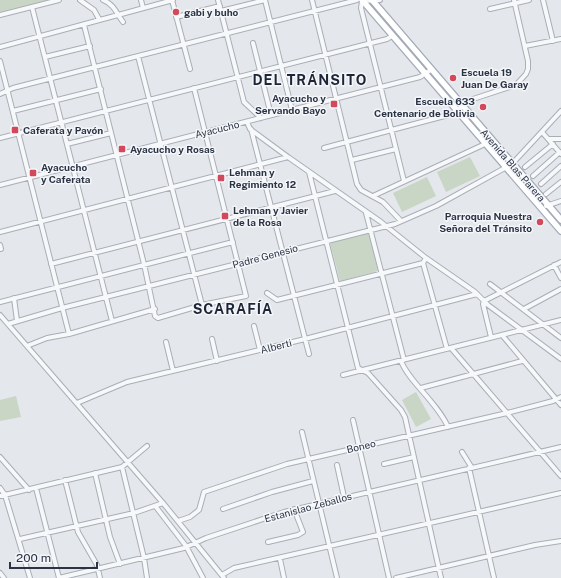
<svg xmlns="http://www.w3.org/2000/svg" width="561" height="578" font-family="'Public Sans',sans-serif">
	<rect width="100%" height="100%" fill="#e4e7ec"/>
	<!-- green -->
	<path fill="#c9d6c5" d="M0,0H52L0,13Z
		M470,157L480,176L446,192L437,172Z
		M427,177L436,196L402,212L393,193Z
		M369,232L378,271L340,281L330,243Z
		M416,392L431,419L416,427L402,400Z
		M16,396L21,417L0,421V400Z"/>
	<g fill="none" stroke-linecap="round" stroke-linejoin="round">
		<defs>
			<path id="minor" d="M80,0L94,10L99,19
				M103,0C115,5 116,13 123,22
				M141,0L143,8
				M172,0L190,69
				M218,0L244,102L261,118
				M265,0L292,110
				M312,0L357,184L361,190L383,202L401,221
				M543,0L553,41
				M362,1L361,8L404,181
				M362,1L380,0
				M32,7L112,321
				M490,9L529,0
				M221,11L265,0
				M0,15L59,0
				M176,17L220,6
				M84,25L144,264L155,316L158,318L202,305L246,296L194,88
				M253,43L271,115
				M525,46L561,39
				M0,47L173,0
				M138,56L202,305
				M45,57L90,46
				M0,61L69,334
				M0,94L13,88L357,0
				M13,111L101,89
				M247,122L250,129L288,157L381,222L426,258L475,292L488,305L561,359
				M251,129L309,354
				M542,132L561,154
				M0,138L387,39L392,36
				M549,139H561
				M67,144L111,133
				M324,148L452,114L470,100L516,85L526,74L528,69V61L514,0
				M352,160L396,149
				M525,167L553,144
				M309,172L358,368L368,373L401,410L405,417L441,578
				M533,176L560,152
				M541,184L561,166
				M0,185L420,77L432,69
				M546,194L561,182
				M373,196L485,144
				M546,206L561,201
				M366,213L404,360
				M0,232L288,157
				M0,245L1,249
				M423,263L447,349
				M51,264L335,191
				M554,265L561,278
				M490,284L561,338
				M267,293L277,300L423,263L426,258
				M14,298L17,321
				M0,302L233,242
				M524,309L561,289
				M0,315L163,503L224,578
				M8,324L62,308L395,224L436,206L512,164L561,111
				M254,326L260,350
				M502,335L561,405
				M491,337L483,304L484,301L561,262
				M212,339L217,361
				M166,342L173,371
				M27,346L47,338L69,334L155,309
				M451,348L561,476
				M401,361C409,382 437,402 448,427
				M343,375L561,320
				M421,388L522,361
				M77,403L127,382L305,339L477,294
				M353,420L389,578
				M302,432L337,578
				M462,452L472,468
				M0,457L29,490
				M384,464L414,457
				M337,465L344,497
				M122,467L144,558L147,578
				M469,468L494,578
				M95,473L110,537L120,564
				M65,480L78,532L97,565L100,578
				M0,488L5,495L30,578
				M36,488L59,578
				M0,496L122,467L147,446
				M156,507L186,546L203,578
				M223,509L272,492L313,481
				M178,521L190,517L199,510L204,492L287,464L507,413L553,401L561,397
				M20,539L134,513L163,503
				M268,542L298,535L303,532L294,509
				M280,559L284,578
				M0,573L4,578
				M222,575L234,568L561,493
				M59,578L184,548L206,538L284,512L561,447
				M396,578L535,545L561,541"/>
			<path id="major" d="M362,0L561,231
				M372,0L561,220"/>
		</defs>
		<!-- minor casing -->
		<use href="#minor" stroke="#a9aeb7" stroke-width="6"/>
		<!-- major casing -->
		<use href="#major" stroke="#a3abb8" stroke-width="8"/>
		<!-- minor -->
		<use href="#minor" stroke="#f7f8fa" stroke-width="4"/>
		<!-- major -->
		<use href="#major" stroke="#fff" stroke-width="5.5"/>
	</g>
	<!-- markers -->
	<g fill="#d1495b" stroke="#f4f6f9" stroke-width="1.5">
		<circle cx="176" cy="12" r="4"/>
		<circle cx="453" cy="78" r="4"/>
		<rect x="330" y="100" width="8" height="8" rx="2"/>
		<circle cx="483" cy="107" r="4"/>
		<rect x="11" y="126" width="8" height="8" rx="2"/>
		<rect x="118" y="145" width="8" height="8" rx="2"/>
		<rect x="29" y="169" width="8" height="8" rx="2"/>
		<rect x="217" y="174" width="8" height="8" rx="2"/>
		<rect x="221" y="212" width="8" height="8" rx="2"/>
		<circle cx="540" cy="222" r="4"/>
	</g>
	<g text-anchor="middle" stroke-width="3" stroke-linejoin="round" paint-order="stroke">
		<!-- poi labels -->
		<g font-size="10" font-weight="bold" fill="#2b3445" stroke="#f4f6f9" text-anchor="start">
			<text x="184" y="16">gabi y buho</text>
			<text x="461" y="76">Escuela 19<tspan x="461" dy="12">Juan De Garay</tspan></text>
			<text x="326" y="102" text-anchor="end">Ayacucho y<tspan x="326" dy="12">Servando Bayo</tspan></text>
			<text x="475" y="105" text-anchor="end">Escuela 633<tspan x="475" dy="12">Centenario de Bolivia</tspan></text>
			<text x="23" y="134">Caferata y Pavón</text>
			<text x="130" y="153">Ayacucho y Rosas</text>
			<text x="41" y="171">Ayacucho<tspan x="41" dy="12">y Caferata</tspan></text>
			<text x="229" y="176">Lehman y<tspan x="229" dy="12">Regimiento 12</tspan></text>
			<text x="233" y="214">Lehman y Javier<tspan x="233" dy="12">de la Rosa</tspan></text>
			<text x="532" y="220" text-anchor="end">Parroquia Nuestra<tspan x="532" dy="12">Señora del Tránsito</tspan></text>
		</g>
		<!-- street labels -->
		<g font-size="10" fill="#2b3445" stroke="#f4f6f9">
			<text transform="translate(217 129) rotate(-14)" y="4">Ayacucho</text>
			<text transform="translate(513 165) rotate(49)" y="4">Avenida Blas Parera</text>
			<text transform="translate(265 256) rotate(-15)" y="4">Padre Genesio</text>
			<text transform="translate(276 346) rotate(-14)" y="4">Alberti</text>
			<text transform="translate(361 446) rotate(-13)" y="4">Boneo</text>
			<text transform="translate(308 507) rotate(-15)" y="4">Estanislao Zeballos</text>
		</g>
		<!-- district labels -->
		<g font-size="14" font-weight="bold" letter-spacing="1" fill="#1d2536" stroke="#f4f6f9">
			<text x="310" y="85">DEL TRÁNSITO</text>
			<text x="233" y="314">SCARAFÍA</text>
		</g>
	</g>
	<!-- scale -->
	<path d="M10 562v6h87v-6" fill="none" stroke="#2b3445" stroke-width="2"/>
	<text x="16" y="562" font-size="12" fill="#2b3445" stroke="#f4f6f9" stroke-width="3" paint-order="stroke">200 m</text>
</svg>
